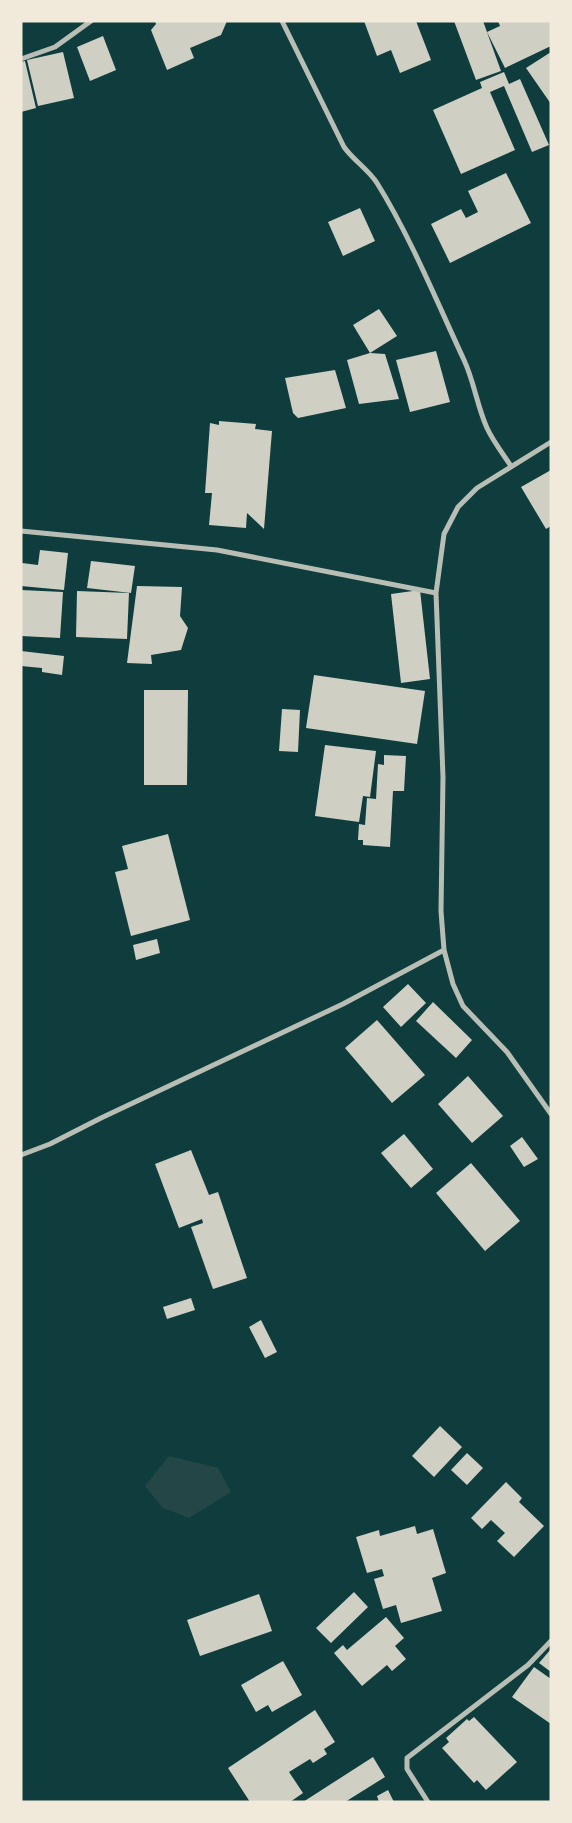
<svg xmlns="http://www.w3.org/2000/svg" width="572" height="1823" font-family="Poppins,sans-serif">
	<rect width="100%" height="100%" fill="#0f3d3e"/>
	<!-- green -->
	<path fill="#244646" d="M169,1456L218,1468L231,1492L189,1518L163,1508L145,1486Z"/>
	<!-- building -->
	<path fill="#cfcfc3" d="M155,21H227L221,35L190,48L194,58L167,70L151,30L156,24Z
		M364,21H416L431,60L400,73L391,50L377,56Z
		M454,21H483L501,71L476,80Z
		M498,21H551V46L505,68L487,32L500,26Z
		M103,36L116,70L90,81L77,47Z
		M63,52L74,98L38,106L27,60Z
		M551,52V104L526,68Z
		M25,61L36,108L21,112V62Z
		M504,72L509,84L520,79L549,145L532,152L504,86L490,92L515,150L461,174L433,110L482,88L480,82Z
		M506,173L531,223L450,263L431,224L461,209L466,218L478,212L468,191Z
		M360,208L375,241L343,256L328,222Z
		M379,309L397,336L370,353L385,354L399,399L359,404L347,360L370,353L353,325Z
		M436,351L450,402L410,412L396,360Z
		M335,370L346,408L298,418L293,413L285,378Z
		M219,421L256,424L255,429L272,431L264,529L247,513L246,528L209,525L212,493H205L210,423L219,425Z
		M551,470V526L546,529L521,487Z
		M40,550L68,553L64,590L21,586L22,563L38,565Z
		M91,561L135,566L131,593L87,588Z
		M137,586L182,587L180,616L188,628L181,650L151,655L152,664L127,663Z
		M21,590L63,592L60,638L21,636Z
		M420,590L430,679L401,683L391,594Z
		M77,591L129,593L127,639L76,637Z
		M21,651L64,656L62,675L42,672V668L21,666Z
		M314,675L425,691L417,744L306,728Z
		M144,690H188L187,785H144Z
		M282,709L300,710L298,752L279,751Z
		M325,745L376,751L370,797L363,796L359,822L315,816Z
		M384,755L406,756L404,791H393L390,847L363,845V840H358L359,824L365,825L367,798L376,799L378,764L384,765Z
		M168,834L190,920L131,936L115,872L128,869L122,846Z
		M157,939L160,953L136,960L133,945Z
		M408,984L426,1003L401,1027L383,1007Z
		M433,1002L472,1040L456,1058L416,1021Z
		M377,1020L425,1075L392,1103L345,1048Z
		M468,1076L503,1116L472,1143L438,1104Z
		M404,1134L433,1169L411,1188L381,1153Z
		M522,1137L538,1159L524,1167L510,1146Z
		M191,1150L209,1195L218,1192L247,1278L213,1289L191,1227L203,1223L202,1219L179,1228L155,1164Z
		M471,1163L520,1221L485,1251L436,1193Z
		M191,1298L195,1310L167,1319L163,1307Z
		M261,1320L277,1352L265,1358L249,1327Z
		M440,1426L462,1447L434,1477L412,1456Z
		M467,1453L483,1468L467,1485L451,1470Z
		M506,1482L522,1498L519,1502L544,1526L514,1557L497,1541L505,1533L491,1520L482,1529L471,1518Z
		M415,1526L417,1534L433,1529L446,1573L432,1578L442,1611L401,1623L396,1605L383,1609L374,1579L384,1576L382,1569L367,1573L356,1537L379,1530L380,1536Z
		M354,1592L368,1607L331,1643L316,1628Z
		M259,1594L272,1631L200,1656L187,1620Z
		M386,1617L404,1638L395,1646L406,1659L392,1671L387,1665L362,1686L334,1653L343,1645L347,1650Z
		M551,1649V1672L539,1663Z
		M283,1661L302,1695L272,1712L268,1705L256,1712L241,1685Z
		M534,1667L551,1679V1724L512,1697Z
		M315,1710L335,1742L324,1749L327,1754L313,1763L310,1759L289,1772L303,1793L290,1802H250L228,1768Z
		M474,1717L517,1762L486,1790L477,1780L474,1783L442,1748L449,1742L446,1738L467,1719L469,1721Z
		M373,1757L385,1777L345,1802H303Z
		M388,1790L394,1802H379L377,1796Z"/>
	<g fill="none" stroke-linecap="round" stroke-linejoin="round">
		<!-- minor -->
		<path stroke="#b8beb3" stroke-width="5" d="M282,21L344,147C354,161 368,169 377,183C410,236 437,302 464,360C474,381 477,406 487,428C493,441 503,454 511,466
			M21,59L55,47L91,21
			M551,442L477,488L458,507L444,534L436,593L443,777L441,911L444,950L453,984L463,1006L507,1052L551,1114
			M21,531L217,550L436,593
			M21,1155L50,1144L101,1118L343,1004L444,950
			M428,1802L407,1769V1758L528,1665L551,1641"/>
	</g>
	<!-- border -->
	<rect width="572" height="1823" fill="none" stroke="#f1e9da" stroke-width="45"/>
</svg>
